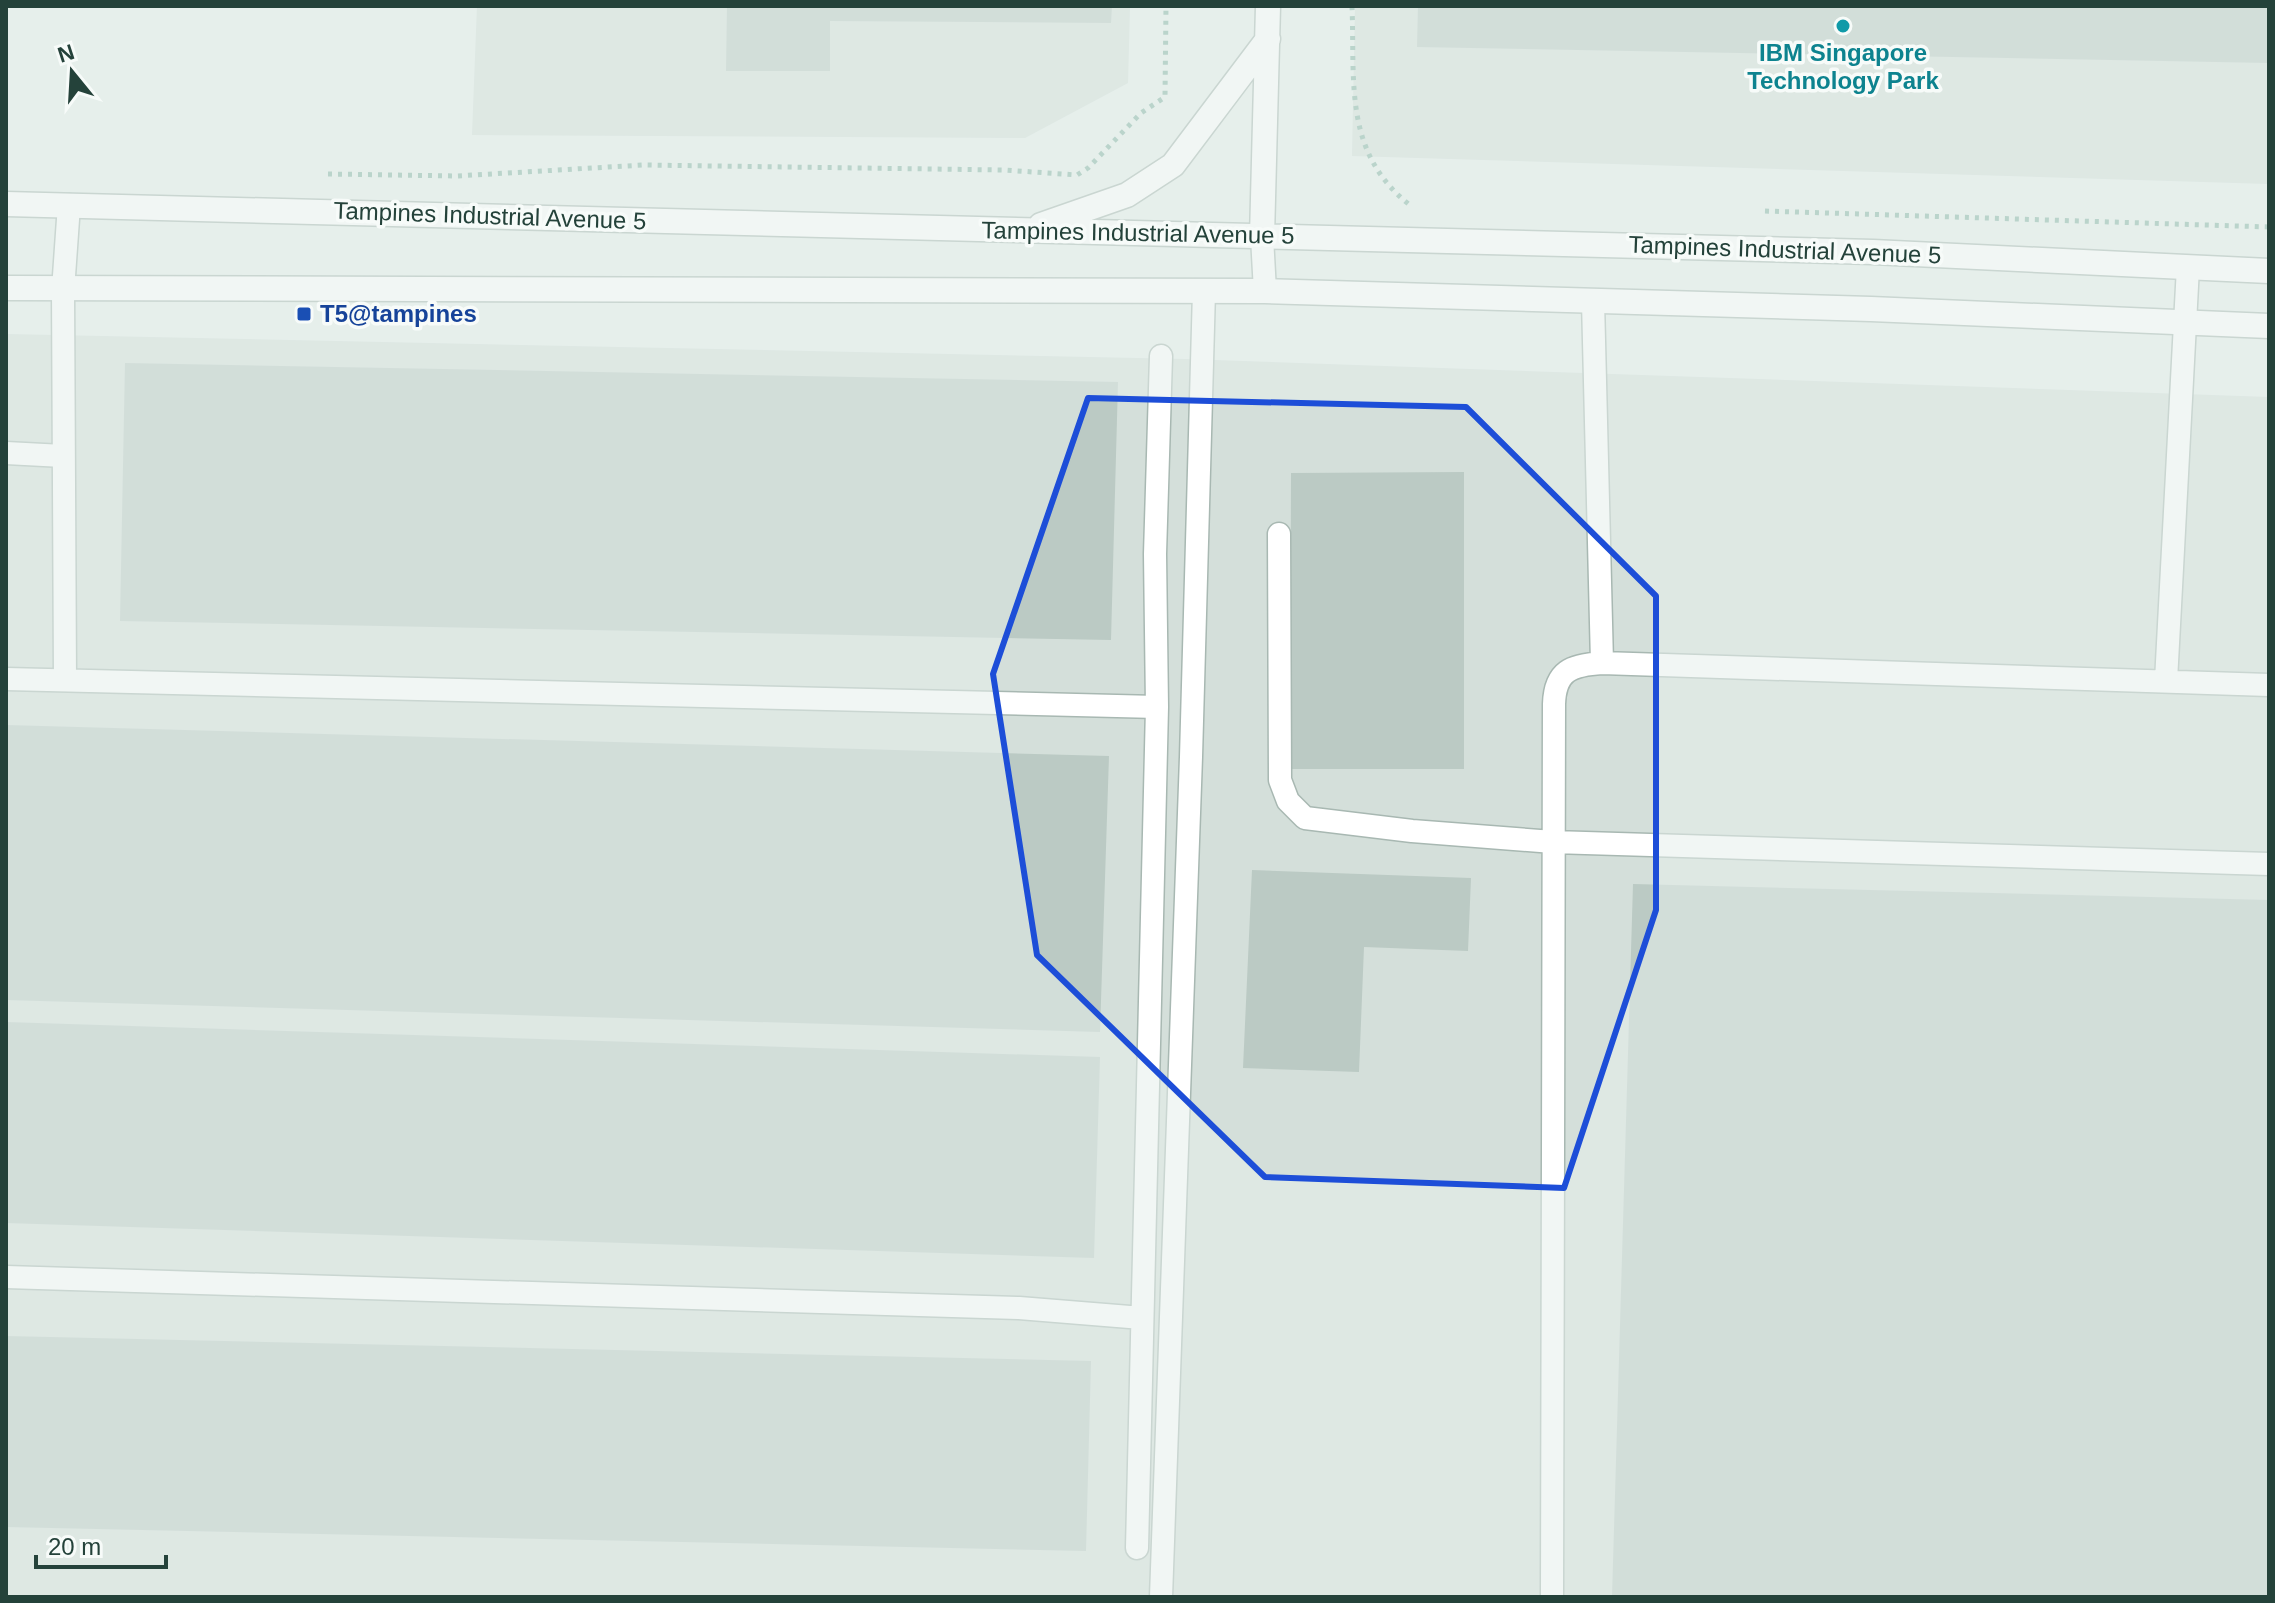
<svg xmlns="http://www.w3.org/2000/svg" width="2275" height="1603" font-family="Helvetica,sans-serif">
	<rect width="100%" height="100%" fill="#e6efeb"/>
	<!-- built -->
	<path fill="#d4dfda" d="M477,6H1130L1128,83L1025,138L472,135Z
		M1355,6H2269V184L1352,156Z
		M6,334L1184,359L2269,397V1597H6Z"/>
	<!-- building -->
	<path fill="#bbcac4" d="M727,6H1112L1111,23L830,21V71H726Z
		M1418,6H2269V63L1417,47Z
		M125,363L1118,382L1111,640L120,621Z
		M1464,472V769H1290L1291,473Z
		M6,725L1109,756L1100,1032L6,1000Z
		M1252,870L1471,878L1468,951L1364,947L1359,1072L1243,1068Z
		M1633,884L2269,900V1597H1612Z
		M6,1022L1100,1057L1094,1258L6,1223Z
		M6,1336L1091,1361L1086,1551L6,1527Z"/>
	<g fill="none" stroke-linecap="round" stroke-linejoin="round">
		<defs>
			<path id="lane" d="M1262,237L1265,291
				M1593,301L1602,663
				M6,453L63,456
				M1279,534L1280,780L1288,801L1305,818L1412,831L1553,842L2269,864
				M6,679L1157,707
				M65,680L63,290L69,205
				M2166,681L2188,267
				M6,1277L1019,1308L1142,1318
				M1137,1548L1157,707L1155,554L1161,356
				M1161,1597L1191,757L1204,291
				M1552,1597L1554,704C1555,671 1571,665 1602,663L2269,685"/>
			<path id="street" d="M6,204L1873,252L2269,271
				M1041,225L1127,195L1173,165L1268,39
				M1262,237L1268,6
				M6,288L1265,291L1871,309L2269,326"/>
		</defs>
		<!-- lane casing -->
		<use href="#lane" stroke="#a8b8b2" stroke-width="25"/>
		<!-- street casing -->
		<use href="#street" stroke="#a8b8b2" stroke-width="27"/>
		<!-- path -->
		<path stroke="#86b3a5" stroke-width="5" stroke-dasharray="4 6" stroke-linecap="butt" d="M1352,6C1355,83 1343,153 1411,206
			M328,174L457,176L643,165L1004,170L1077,175L1088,168L1141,113L1165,97L1166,6
			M1765,211L2269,227"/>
		<!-- lane -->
		<use href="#lane" stroke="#fff" stroke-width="22"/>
		<!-- street -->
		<use href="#street" stroke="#fff" stroke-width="24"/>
	</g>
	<!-- marked area -->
	<path d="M0 0H2275V1603H0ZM1088,398L1466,407L1656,596V910L1564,1188L1265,1177L1037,955L993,674Z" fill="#e6efeb" fill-opacity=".55" fill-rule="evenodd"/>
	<path fill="none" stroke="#1d4ed8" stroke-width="6" stroke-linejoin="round" d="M1088,398L1466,407L1656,596V910L1564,1188L1265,1177L1037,955L993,674Z"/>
	<!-- markers -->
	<circle fill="#0f9aa8" stroke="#f7fbf9" stroke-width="3" cx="1843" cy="26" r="8"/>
	<rect fill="#1a4fb4" stroke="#f7fbf9" stroke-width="3" x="296" y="306" width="16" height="16" rx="4"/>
	<g text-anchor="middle" stroke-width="7" stroke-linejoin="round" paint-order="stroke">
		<!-- culture labels -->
		<g font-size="24" font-weight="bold" fill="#0d838f" stroke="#f7fbf9">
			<text x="1843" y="61">IBM Singapore<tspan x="1843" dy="28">Technology Park</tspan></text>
		</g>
		<!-- street labels -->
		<g font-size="24" fill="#24423a" stroke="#f7fbf9">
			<text transform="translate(490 216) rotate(2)" y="8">Tampines Industrial Avenue 5</text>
			<text transform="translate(1138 233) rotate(1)" y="8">Tampines Industrial Avenue 5</text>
			<text transform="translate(1785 250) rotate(2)" y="8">Tampines Industrial Avenue 5</text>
		</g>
		<!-- transit labels -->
		<g font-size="24" font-weight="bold" fill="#164399" stroke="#f7fbf9" text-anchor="start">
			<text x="320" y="322">T5@tampines</text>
		</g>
	</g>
	<!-- border -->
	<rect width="2275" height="1603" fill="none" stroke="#24423a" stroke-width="16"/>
	<!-- north arrow -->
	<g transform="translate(72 72) rotate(342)" stroke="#f7fbf9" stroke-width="6" paint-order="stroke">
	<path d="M0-6L14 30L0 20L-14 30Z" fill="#24423a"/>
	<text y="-12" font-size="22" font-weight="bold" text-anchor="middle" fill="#24423a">N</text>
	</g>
	<!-- scale -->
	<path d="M36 1555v12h130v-12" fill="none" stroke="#24423a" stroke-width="4"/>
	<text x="48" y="1555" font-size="24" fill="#24423a" stroke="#f7fbf9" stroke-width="6" paint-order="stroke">20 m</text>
</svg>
